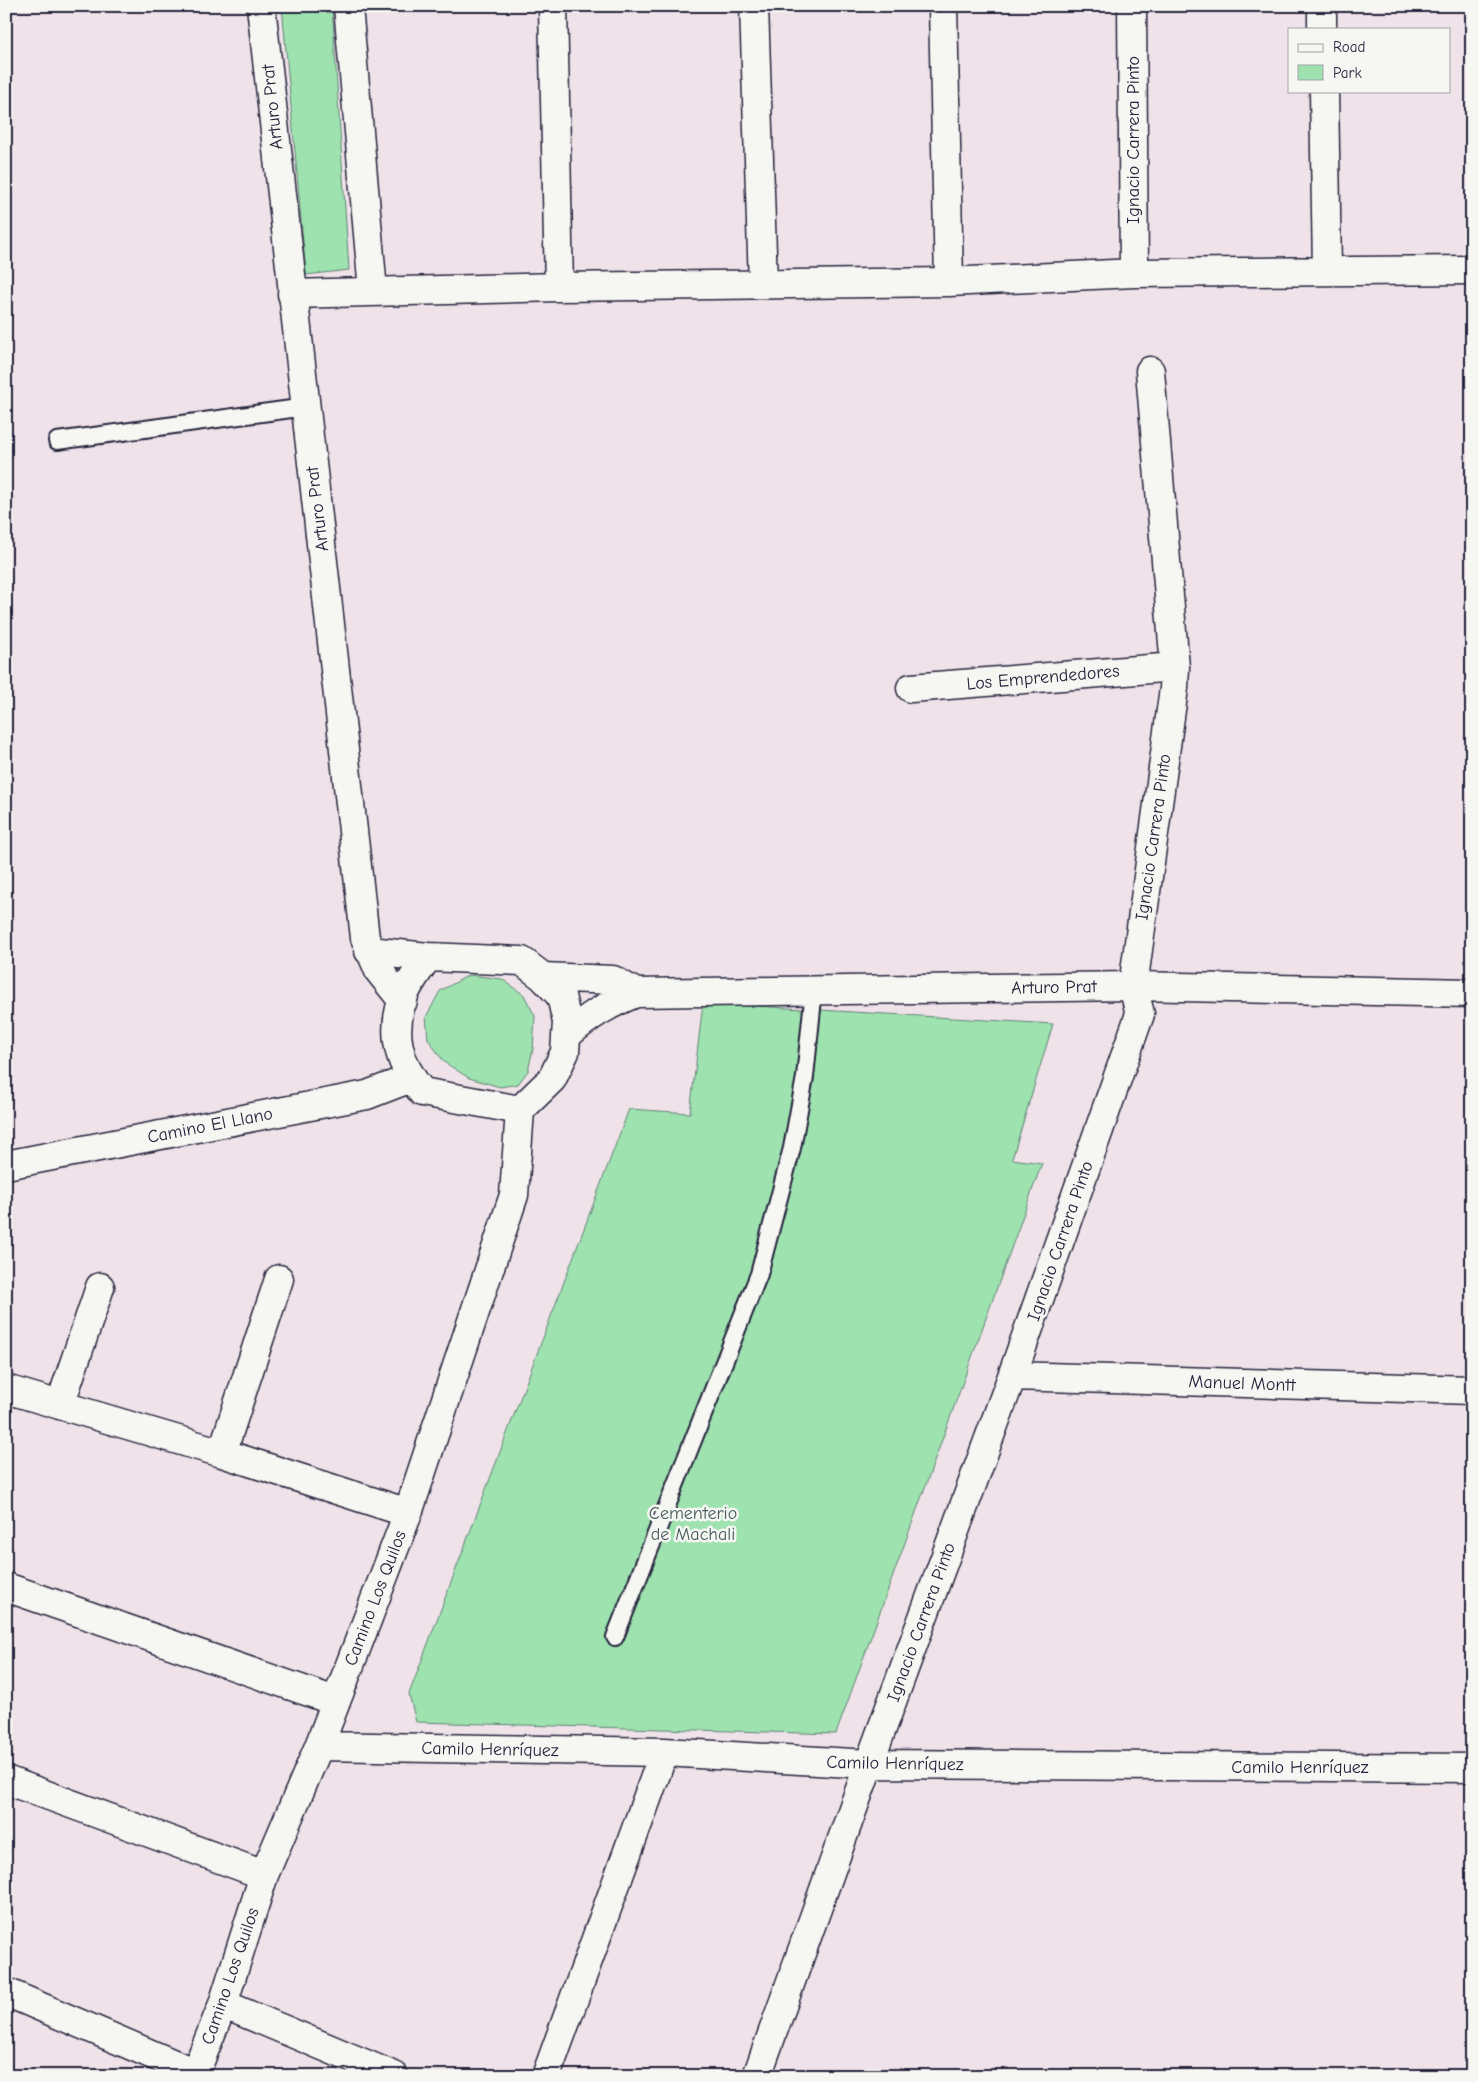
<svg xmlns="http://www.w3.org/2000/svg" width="1478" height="2082" font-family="'Comic Neue',sans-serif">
	<rect width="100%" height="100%" fill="#f0e2e9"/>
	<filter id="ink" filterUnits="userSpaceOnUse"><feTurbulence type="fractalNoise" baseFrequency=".02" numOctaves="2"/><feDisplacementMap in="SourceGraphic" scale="10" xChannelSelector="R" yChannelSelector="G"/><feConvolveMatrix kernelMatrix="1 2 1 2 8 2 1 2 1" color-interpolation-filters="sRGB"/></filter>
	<g filter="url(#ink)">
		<!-- green -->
		<path fill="#9de2af" stroke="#608275" d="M282,6H332L349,270L306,275Z
			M469,975L502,979L524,995L535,1016L533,1049L528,1071L518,1084L500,1087L469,1078L444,1062L428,1039L426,1017L440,991Z
			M703,1003L1053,1024L1012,1159L1042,1163L836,1734L416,1722L409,1694L629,1109L690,1113Z"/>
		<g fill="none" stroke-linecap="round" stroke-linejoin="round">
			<defs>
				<path id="service" d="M57,441L306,407
					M615,1637L759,1274L792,1148L805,1077L814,989"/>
				<path id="minor" d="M348,6L373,291
					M553,6L559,287
					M754,6L763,284
					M943,6L949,282
					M1132,6L1134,273
					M1322,6V29
					M1324,91L1327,270
					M292,294L559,287L949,282L1134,273L1472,270
					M911,688L1175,667
					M6,1165L367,1095L411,1078
					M1012,1376L1472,1390
					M6,1389L222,1453L408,1513
					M60,1405L100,1287
					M222,1453L279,1279
					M6,1587L335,1701
					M319,1746L664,1752L869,1764L1472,1768
					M6,1780L264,1875
					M6,1992L195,2073
					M223,2004L394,2076
					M194,2076L223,2004L264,1875L319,1746L408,1513L514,1195L520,1110
					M546,2076L664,1752
					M757,2076L869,1764L1012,1376L1140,1014L1133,986L1174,688L1175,667L1150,371"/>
				<path id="secondary" d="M261,6L365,938L379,971L403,1001
					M369,951L428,957L522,961L543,977L561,996L567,1022L565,1052L552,1079L520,1110L422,1092C397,1062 390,1030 405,993C411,980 420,968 428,957
					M543,977L613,980L636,993
					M566,1036C589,1016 608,1004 636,993L1133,986L1472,993"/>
			</defs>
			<!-- service casing -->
			<use href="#service" stroke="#22223b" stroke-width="20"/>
			<!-- minor casing -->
			<use href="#minor" stroke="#22223b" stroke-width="31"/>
			<!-- secondary casing -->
			<use href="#secondary" stroke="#22223b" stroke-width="31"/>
			<!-- service -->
			<use href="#service" stroke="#f6f6f2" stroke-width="16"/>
			<!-- minor -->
			<use href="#minor" stroke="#f6f6f2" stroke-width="28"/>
			<!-- secondary -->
			<use href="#secondary" stroke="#f6f6f2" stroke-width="28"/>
		</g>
	</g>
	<g text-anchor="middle" stroke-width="5" stroke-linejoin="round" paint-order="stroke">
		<!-- street labels -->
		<g font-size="18" fill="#22223b" stroke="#f6f6f2">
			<text transform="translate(272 107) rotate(-96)" y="6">Arturo Prat</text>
			<text transform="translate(1133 140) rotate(-90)" y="6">Ignacio Carrera Pinto</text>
			<text transform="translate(317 509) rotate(-97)" y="6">Arturo Prat</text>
			<text transform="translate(1043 677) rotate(-5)" y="6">Los Emprendedores</text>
			<text transform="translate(1153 837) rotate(-82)" y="6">Ignacio Carrera Pinto</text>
			<text transform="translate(1054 987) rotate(-1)" y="6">Arturo Prat</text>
			<text transform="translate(210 1125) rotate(-11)" y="6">Camino El Llano</text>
			<text transform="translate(1060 1241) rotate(-71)" y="6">Ignacio Carrera Pinto</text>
			<text transform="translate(1242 1383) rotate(2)" y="6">Manuel Montt</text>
			<text transform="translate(375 1598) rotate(-69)" y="6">Camino Los Quilos</text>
			<text transform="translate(921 1622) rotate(-70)" y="6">Ignacio Carrera Pinto</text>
			<text transform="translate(490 1749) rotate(1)" y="6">Camilo Henríquez</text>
			<text transform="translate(895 1763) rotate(1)" y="6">Camilo Henríquez</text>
			<text x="1300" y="1773">Camilo Henríquez</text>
			<text transform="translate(230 1976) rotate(-71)" y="6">Camino Los Quilos</text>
		</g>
		<!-- park labels -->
		<g font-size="18" fill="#475c5e" stroke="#f6f6f2">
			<text x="693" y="1519">Cementerio<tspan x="693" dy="21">de Machali</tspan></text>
		</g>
	</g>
	<!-- margin -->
	<rect width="1478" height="2082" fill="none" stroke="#f6f6f2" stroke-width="25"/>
	<rect x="12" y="12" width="1453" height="2057" fill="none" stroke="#22223b" stroke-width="2" filter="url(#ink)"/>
	<!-- legend -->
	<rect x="1288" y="28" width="162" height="65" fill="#f6f6f2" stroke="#a1a1a9"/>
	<rect x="1298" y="44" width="25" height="8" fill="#f6f6f2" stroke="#a1a1a9"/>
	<text x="1333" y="52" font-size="15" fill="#22223b">Road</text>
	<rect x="1298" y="65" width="25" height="15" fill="#9de2af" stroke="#a1a1a9"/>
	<text x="1333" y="78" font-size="15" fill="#22223b">Park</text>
</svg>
